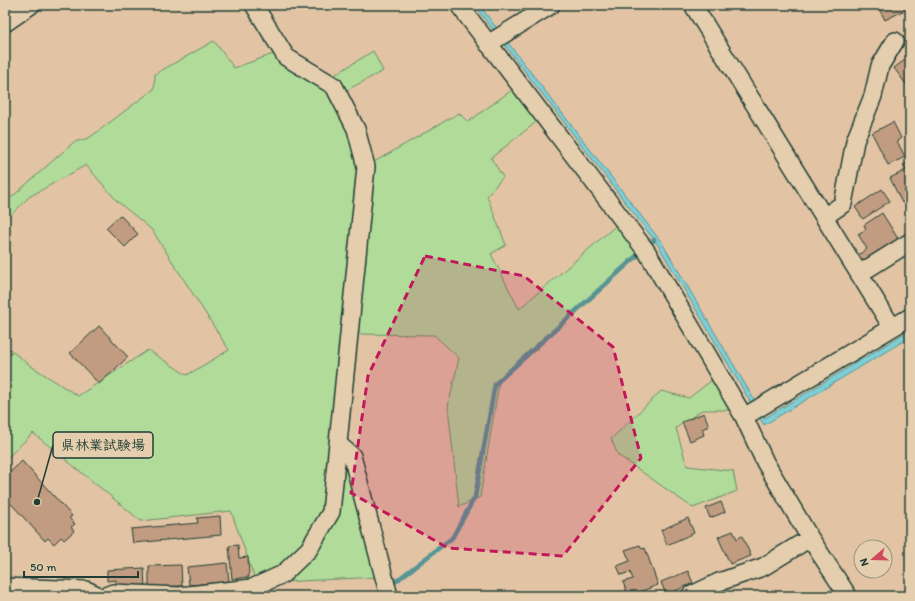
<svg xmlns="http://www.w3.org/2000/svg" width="915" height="601" font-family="Itim,'Klee One',sans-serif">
	<rect width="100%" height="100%" fill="#e2c4a4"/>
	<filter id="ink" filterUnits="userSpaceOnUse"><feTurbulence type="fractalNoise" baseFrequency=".025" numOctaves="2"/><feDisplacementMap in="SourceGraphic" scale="8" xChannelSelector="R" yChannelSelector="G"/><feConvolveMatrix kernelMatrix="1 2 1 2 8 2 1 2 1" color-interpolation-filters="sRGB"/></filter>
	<g filter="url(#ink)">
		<!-- green -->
		<path fill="#b1db99" stroke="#688c66" d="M214,41L234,68L276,53L329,89L353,130L361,165L325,511L304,547L281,568L256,582L231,511L141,521L33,433L5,460V346L31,366L78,396L148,350L187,375L229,350L152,230L117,201L86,165L29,197L5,221V203L74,142L89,138L154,89L155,74Z
			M373,51L383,71L345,91L333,76Z
			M516,87L540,119L491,158L503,177L487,196L506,245L491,254L519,309L619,223L643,253L499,383L480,497L459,507L448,407L459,358L434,335L354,334L369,165L459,113L468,122Z
			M717,376L733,410H702L676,428L687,466L733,471L737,491L693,508L618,455L611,439L661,391L689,398Z
			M341,463H348L379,577L281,582L312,552Z"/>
		<!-- water -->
		<path fill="#7dced5" stroke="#579495" d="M474,5H479L662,243L765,418L910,330V337L764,425L658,245Z"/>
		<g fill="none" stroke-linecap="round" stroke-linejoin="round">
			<!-- stream -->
			<path stroke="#579495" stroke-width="4.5" d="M391,585L452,538L475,497L495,384L654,240"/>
		</g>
		<!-- building -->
		<path fill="#c29c81" stroke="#1f3d34" d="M877,5H905L907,9L885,20Z
			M910,56V85L908,87L894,68Z
			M893,122L901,138L897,141L905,157L888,165L872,133Z
			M910,162V199L902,203L890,178L906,170L903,165Z
			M882,189L890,201L863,219L855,207Z
			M882,213L900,242L864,265L858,255L867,249L858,234L866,229L864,225Z
			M120,215L138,234L125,247L106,228Z
			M99,326L128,357L99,384L70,353Z
			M704,413L709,426L702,429L704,435L690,441L682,422Z
			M22,461L72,516L69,518L75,524L71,527L74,531L64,540L61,537L54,544L48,538L45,541L5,497V477Z
			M721,502L725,512L710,518L706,508Z
			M220,516L221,535L133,543L131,529L198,523L197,518Z
			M688,518L694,533L667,545L661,530Z
			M733,531L737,539L742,536L751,556L730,564L718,537Z
			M238,545L239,558L248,557L249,577L232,579L229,546Z
			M640,545L642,549L645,548L658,585L628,596L623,582L633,579L630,572L621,575L617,566L630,561L625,550Z
			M227,563L229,582L189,585L187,567Z
			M181,565L182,586L149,587V566Z
			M144,568L145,588L116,589V580L107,581V570Z
			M688,571L693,583L666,595L661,582Z"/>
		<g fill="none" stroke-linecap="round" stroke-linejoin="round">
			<defs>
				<path id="street" d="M459,5L647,252L744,417L765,462L810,538L848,596
					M693,5L892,327
					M5,23L31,5
					M488,44L551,5
					M824,217L843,204L855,141L873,96L880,66L895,41
					M859,274L910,242
					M744,417L910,317
					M338,444L352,456L389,596
					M5,587L86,590L95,594L97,596
					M105,596L113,593L179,596L252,588L283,574L309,549L331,512L366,167L356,129L334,86L286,57L254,5
					M690,596L719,582L763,567L810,538"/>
			</defs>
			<!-- street casing -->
			<use href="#street" stroke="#1f3d34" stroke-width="20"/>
			<!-- street -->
			<use href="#street" stroke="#e4cead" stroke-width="17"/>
		</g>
	</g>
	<!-- marked area -->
	<path fill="#c2185b" fill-opacity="0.2" stroke="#c2185b" stroke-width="3" stroke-dasharray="8 5" stroke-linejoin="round" d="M425,256L524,276L613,347L641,458L563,556L448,548L351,493L368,376Z"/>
	<!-- callouts -->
	<path fill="none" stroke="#1f3d34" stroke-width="1.5" d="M37 502L53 445"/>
	<circle fill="#1f3d34" stroke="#e4cead" stroke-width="1.5" cx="37" cy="502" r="4"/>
	<rect fill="#e4cead" stroke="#1f3d34" stroke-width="1.5" x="53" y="432" width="100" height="26" rx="4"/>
	<g font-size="14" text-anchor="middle" font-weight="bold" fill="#1f3d34">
		<text x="103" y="450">県林業試験場</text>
	</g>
	<!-- margin -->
	<rect width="915" height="601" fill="none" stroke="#e4cead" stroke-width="20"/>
	<rect x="10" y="10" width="895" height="581" fill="none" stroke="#1f3d34" stroke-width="1.5" filter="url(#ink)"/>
	<!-- north arrow -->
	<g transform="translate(873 559) rotate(250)"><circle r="19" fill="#e4cead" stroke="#95947d"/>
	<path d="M0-3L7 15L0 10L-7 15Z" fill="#d1495b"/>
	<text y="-6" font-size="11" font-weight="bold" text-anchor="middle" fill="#1f3d34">N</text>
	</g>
	<!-- scale -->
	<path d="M24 571v6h114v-6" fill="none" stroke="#1f3d34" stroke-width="2"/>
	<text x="30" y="571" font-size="12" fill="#1f3d34" stroke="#e4cead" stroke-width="3" paint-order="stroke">50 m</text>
</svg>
